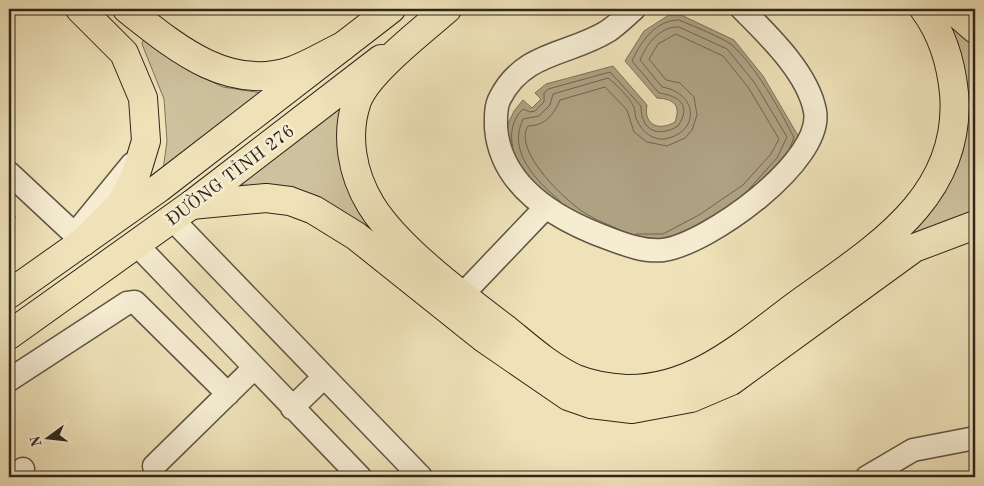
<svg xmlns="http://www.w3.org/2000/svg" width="984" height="486" font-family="'Old Standard TT',serif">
	<rect width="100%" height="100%" fill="#efe2b9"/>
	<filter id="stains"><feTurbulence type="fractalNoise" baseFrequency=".004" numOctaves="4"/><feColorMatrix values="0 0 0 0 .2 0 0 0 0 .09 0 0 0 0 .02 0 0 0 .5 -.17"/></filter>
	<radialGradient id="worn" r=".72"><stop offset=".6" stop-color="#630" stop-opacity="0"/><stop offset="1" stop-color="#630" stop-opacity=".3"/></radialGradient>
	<!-- green -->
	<path fill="#cec29e" stroke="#7e745c" d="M939,14L975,45V212L905,237L945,183Z
		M150,34L187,70L223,87L268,94L162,177L167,141L164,99L142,44L144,37Z
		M352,86L346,111L395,253L282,188L242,185L218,189Z"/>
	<!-- water -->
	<path fill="#aea283" stroke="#7b7059" d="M669,15H681L734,40L763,76L800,139L787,165L667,253L576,230L512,162L507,126L514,111L523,100L532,108L541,99L535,93L546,84L613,66L647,105C643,126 660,131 675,122C681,105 674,99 657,98L625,61L644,31Z"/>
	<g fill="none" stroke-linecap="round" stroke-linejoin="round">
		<!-- shore -->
		<path stroke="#6e644f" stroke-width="1" d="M513,147C509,134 513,118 523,109L530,112L535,111L544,102V93L548,89L610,72L641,106C641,131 658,138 678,126C692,105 679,96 659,93L632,61C641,41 656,20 679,20C691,25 723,38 732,45C754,64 781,111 794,138L790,147
			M561,202C537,181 507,153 523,119L539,116L550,105L553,94L608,78C616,84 630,98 634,107C635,110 635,115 636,118C641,131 654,143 669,138C700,129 697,93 662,87L640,60C646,45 660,26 679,27L727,49L754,82L787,137L777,158L749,189
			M620,230C610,225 598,221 588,215C568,204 512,151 528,126C545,126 554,114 560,100L605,87L627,110L634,132L647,142L667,146L685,138L692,130L697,115L694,97L680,83L666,80L649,59L658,44L676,34L723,56L748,87L779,139L771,154L743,185L699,215L663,234H636"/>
		<!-- stream -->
		<path stroke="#7b7059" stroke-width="5" d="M9,214L13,217"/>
		<defs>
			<path id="minor" d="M634,9C626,16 617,25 608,31C570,55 524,51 500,98C495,107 496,119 496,128C501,189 560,221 610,239C626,245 645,252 663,250C708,244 824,161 815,111C808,73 768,35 742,9
				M9,173L83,242
				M172,219L421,477
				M74,235L132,164
				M137,245L360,477
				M462,295L545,208
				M9,380L127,303L135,302L228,394
				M292,408L324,377
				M154,466L254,368
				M15,477L23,469
				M867,477L913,450L975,438"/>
			<path id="major" d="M9,294L159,188L391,9
				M9,335L191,205L381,59"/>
			<path id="highway" d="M80,9L124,53L143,98L146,141L135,177L120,205L83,242
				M127,9C174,46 227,92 291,71C309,65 326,54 343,46
				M447,9C422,31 368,72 357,101C345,135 352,174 371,205C398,249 465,298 507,330C529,348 550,367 576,379C591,385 609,388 626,389C694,390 743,345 794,307C869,252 963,200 954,93C951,63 942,33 924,9
				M952,9L975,29
				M191,205L266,198L290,201L314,210L356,236L485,339L568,396L591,404L632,409L691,398L731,381L914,248L975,225"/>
		</defs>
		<!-- minor casing -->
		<use href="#minor" stroke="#5f5542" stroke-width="25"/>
		<!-- major casing -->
		<use href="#major" stroke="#2f261b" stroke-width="30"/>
		<!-- highway casing -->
		<use href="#highway" stroke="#2f261b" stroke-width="30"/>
		<!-- minor -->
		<use href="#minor" stroke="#f5ecd2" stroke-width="22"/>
		<!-- major -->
		<use href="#major" stroke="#efe2b9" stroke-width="28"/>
		<!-- highway -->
		<use href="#highway" stroke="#efe2b9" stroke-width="28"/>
	</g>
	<g text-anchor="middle" stroke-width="5" stroke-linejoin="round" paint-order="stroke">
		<!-- street labels -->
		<g font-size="18" fill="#2f261b" stroke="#f5ecd2">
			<text transform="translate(230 175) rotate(-37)" y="6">ĐƯỜNG TỈNH 276</text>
		</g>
	</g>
	<!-- margin -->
	<rect width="984" height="486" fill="none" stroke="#efe2b9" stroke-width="30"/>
	<rect x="10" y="10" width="964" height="466" fill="none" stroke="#2f261b" stroke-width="2.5"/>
	<rect x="15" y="15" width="954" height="456" fill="none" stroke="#2f261b"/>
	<!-- north arrow -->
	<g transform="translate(48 438) rotate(255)" stroke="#f5ecd2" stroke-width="4" paint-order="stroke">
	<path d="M0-4L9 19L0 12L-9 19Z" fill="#2f261b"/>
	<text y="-8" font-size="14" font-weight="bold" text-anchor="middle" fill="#2f261b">N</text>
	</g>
	<rect width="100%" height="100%" filter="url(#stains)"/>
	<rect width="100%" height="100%" fill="url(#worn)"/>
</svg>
